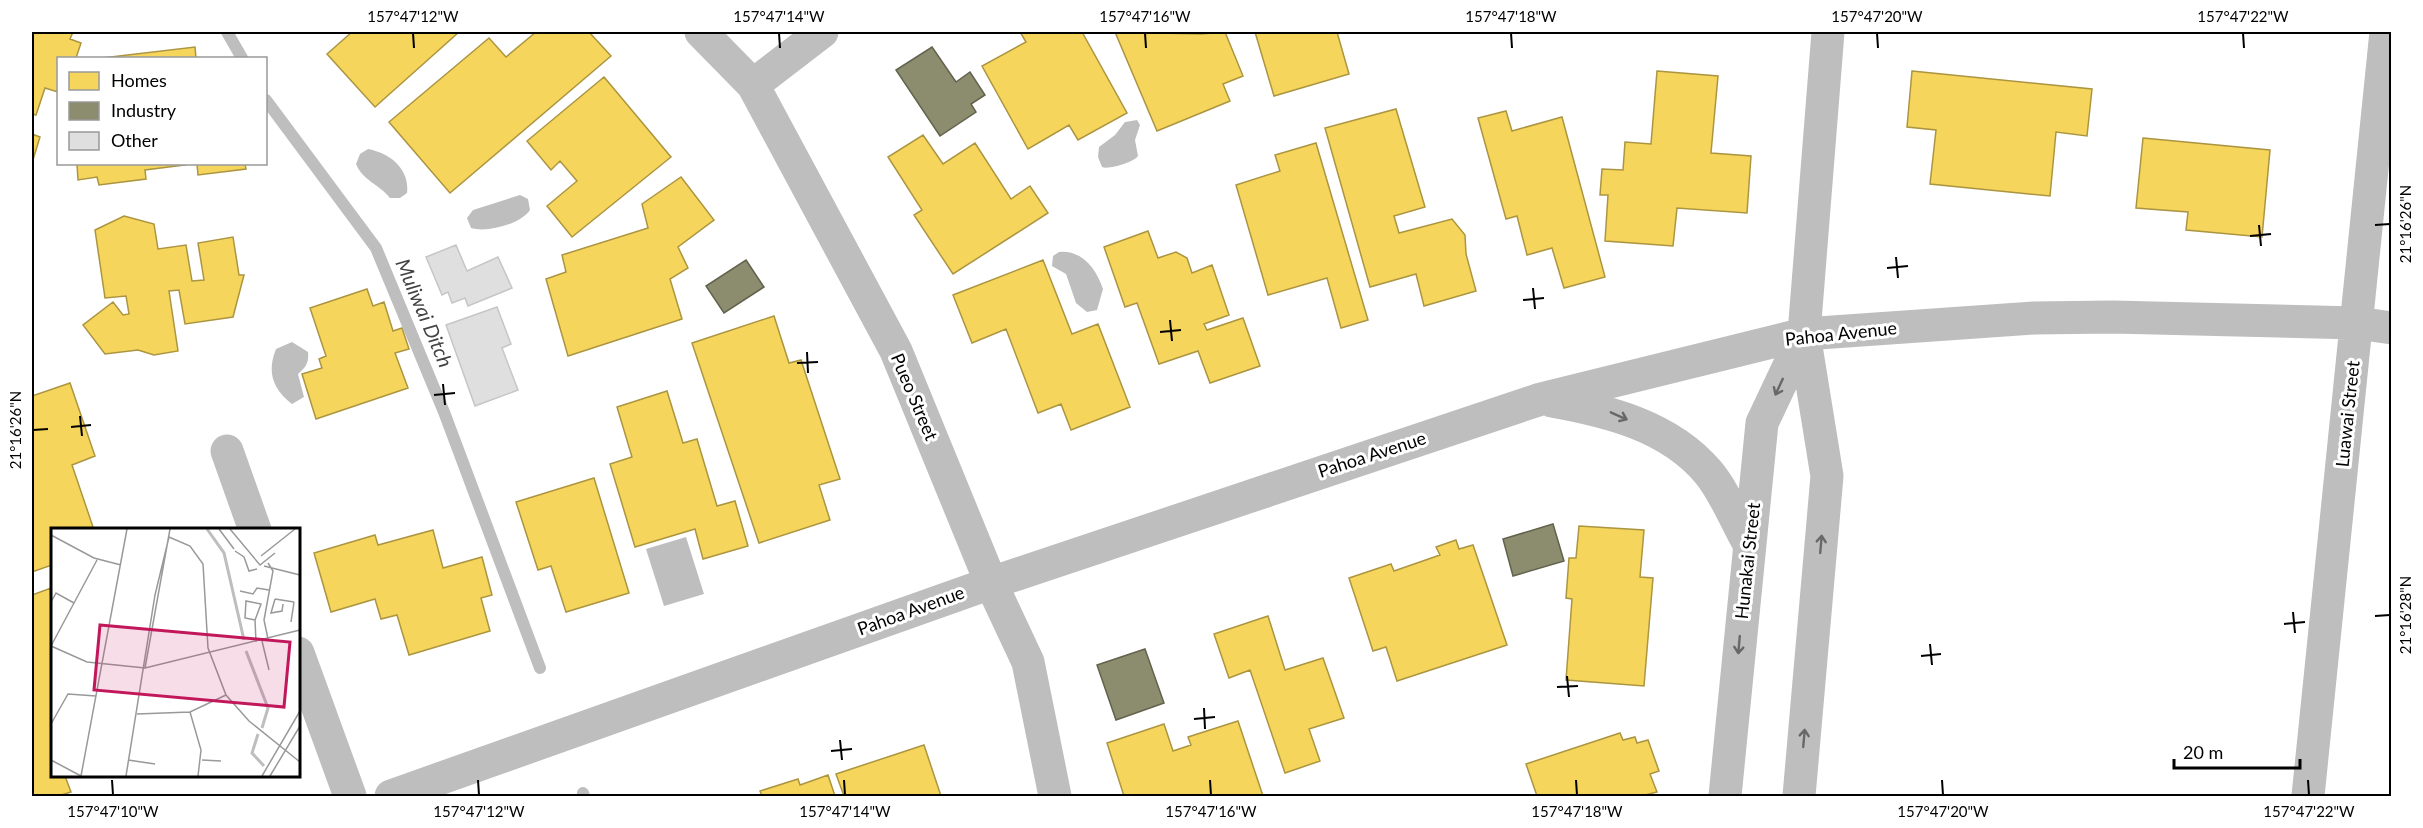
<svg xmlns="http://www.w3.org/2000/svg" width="2423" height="828" font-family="Lato,sans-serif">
	<rect width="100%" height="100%" fill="#fff"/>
	<!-- water -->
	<path fill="#bebebe" d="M1137,120L1140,125L1135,140L1138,156C1134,162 1109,170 1102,167L1098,157L1099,147L1115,135L1125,122Z
		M368,149C390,153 410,169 407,193L400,198H390C379,184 363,181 356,164L360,154Z
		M520,195L528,199L530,210C521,224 487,233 471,228L467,218L473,210Z
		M1059,252C1082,250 1096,268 1103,289L1097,310L1087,312L1076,303L1066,274L1052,266L1053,256Z
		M292,342L308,352C309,363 306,367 298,374L304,397L292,404C272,389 267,371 276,349Z
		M686,537L704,594L664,606L646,549Z"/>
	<!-- homes -->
	<path fill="#f6d55c" stroke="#ac9540" stroke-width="1.5" d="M32,32H73L70,39L81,43L76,58H58V92L45,88L36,115L32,114Z
		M352,32H459L375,107L327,54Z
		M536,32H589L611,56L450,193L389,122L489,38L506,57Z
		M1020,32H1082L1127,113L1078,140L1069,125L1028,149L982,66L1026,42Z
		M1115,32L1201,34L1225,32L1243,76L1223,84L1230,101L1157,131Z
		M1255,32H1337L1349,74L1274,96Z
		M195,47L196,58H102Z
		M1657,71L1718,76L1711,153L1751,156L1747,213L1677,208L1673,246L1605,241L1608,195H1600L1602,169L1623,170L1625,142L1651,144Z
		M1912,71L2092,89L2087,136L2056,132L2050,196L1930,184L1936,130L1907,127Z
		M604,77L671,157L572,237L547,206L577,181L560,161L551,170L527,141Z
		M1396,109L1425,207L1394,216L1399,233L1452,219L1465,235L1466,254L1476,291L1424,306L1416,274L1370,287L1325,128Z
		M1506,111L1512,131L1562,117L1605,277L1564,288L1552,248L1527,255L1517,216L1506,219L1478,118Z
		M32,134L40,137L32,163Z
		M923,135L943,164L975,143L1011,199L1030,186L1048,213L953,274L914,215L922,210L888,157Z
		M2143,138L2270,150L2262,237L2186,230L2188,212L2136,208Z
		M1316,143L1368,320L1341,328L1327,278L1268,295L1236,185L1280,171L1275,155Z
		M77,164H184L185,165L145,170L146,179L99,185L97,177L78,180Z
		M197,164H245L246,169L198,175Z
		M681,177L714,220L678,247L688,268L670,279L682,319L568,356L546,279L566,272L562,255L648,228L642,204Z
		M124,216L154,224L158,249L186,245L192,281L204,280L198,243L233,237L239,275H244L233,317L185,324L179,290L169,291L178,351L154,355L138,350L105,354L83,325L113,302L123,315L129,314L126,296L105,298L95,230Z
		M1148,231L1158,258L1176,252L1187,258L1192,273L1212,265L1229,315L1204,324L1207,330L1243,318L1260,366L1210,383L1198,351L1159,364L1137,303L1125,307L1104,247Z
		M1043,260L1072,334L1098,324L1130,407L1071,430L1061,404L1038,413L1006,329L972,343L953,295Z
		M367,289L373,306L384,302L393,331L402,328L409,349L395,353L408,388L316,419L302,374L322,368L319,359L326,356L310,308Z
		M774,316L789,363L801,360L840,479L819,485L830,520L759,543L692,343Z
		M70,383L95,456L72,465L94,530H52V565L32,572V396Z
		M667,391L683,443L697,439L717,506L735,501L748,546L703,559L695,529L635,547L610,464L632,457L617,407Z
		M594,478L629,593L566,612L551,566L538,570L516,502Z
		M1579,526L1644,530L1640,577L1653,578L1644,686L1566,680L1572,599L1566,598L1569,558H1576Z
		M433,530L443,568L482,557L492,595L481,598L490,631L409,655L397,615L381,619L375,599L331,612L314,553L375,535L378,545Z
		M1456,540L1459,549L1473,545L1507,645L1397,681L1386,647L1373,651L1349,578L1391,564L1394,571L1440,555L1436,547Z
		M51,588L52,776H65L71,792L58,796H32V595Z
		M1268,616L1285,670L1323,658L1344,718L1309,729L1320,761L1285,773L1250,670L1229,678L1214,634Z
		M1238,721L1263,796H1124L1107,743L1164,724L1173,751L1191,745L1188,737Z
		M1620,733L1623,740L1635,737L1637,743L1648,740L1659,771L1650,774L1657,792L1641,796H1537L1526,764Z
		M924,745L941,796H844L836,774Z
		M828,775L835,796H762L760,791L798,779L800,785Z"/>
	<!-- industry -->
	<path fill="#8c8c6e" stroke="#62624d" stroke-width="1.5" d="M932,47L956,82L970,72L985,95L971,104L976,112L940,136L896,70Z
		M746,260L764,287L724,313L706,286Z
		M1553,524L1564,561L1513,576L1503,539Z
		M1145,649L1164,703L1116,720L1097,665Z"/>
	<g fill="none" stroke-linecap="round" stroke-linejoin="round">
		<!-- stream -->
		<path stroke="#bebebe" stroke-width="12" d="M227,32L242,58
			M266,100L376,248L444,412L540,668
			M583,793L584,796"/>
	</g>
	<!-- building -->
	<path fill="#dfdfdf" stroke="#c6c6c6" stroke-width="1.5" d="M456,245L467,271L498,257L512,288L468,306L465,298L452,303L448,292L442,295L426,257Z
		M497,307L511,344L502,348L518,390L475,406L446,325Z"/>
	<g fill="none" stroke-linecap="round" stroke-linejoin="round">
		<!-- minor -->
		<path stroke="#bebebe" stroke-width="33" d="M701,32L753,85L896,351L991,583L1028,662L1055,796
			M753,85L822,32
			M227,451L255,530
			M298,653L350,796"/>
		<!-- tertiary -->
		<path stroke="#bebebe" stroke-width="33" d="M1552,401C1608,411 1669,426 1708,472C1725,492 1736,522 1749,544
			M391,796L991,583L1541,399L1804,334L2034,318L2113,317L2357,323L2392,328
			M1725,796L1762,423L1804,334
			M1799,796L1827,476L1804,334L1828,32
			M2308,796L2386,32"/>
	</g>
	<!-- one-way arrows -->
	<defs><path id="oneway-shaft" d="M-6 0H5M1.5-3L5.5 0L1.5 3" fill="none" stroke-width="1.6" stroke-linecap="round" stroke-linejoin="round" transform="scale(1.5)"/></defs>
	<g stroke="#686868">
		<use href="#oneway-shaft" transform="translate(1779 387) rotate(115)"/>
		<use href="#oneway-shaft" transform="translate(1619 416) rotate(24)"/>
		<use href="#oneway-shaft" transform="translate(1821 544) rotate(-85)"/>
		<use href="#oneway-shaft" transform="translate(1739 645) rotate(95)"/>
		<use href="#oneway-shaft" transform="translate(1804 738) rotate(-85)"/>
	</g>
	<!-- ticks -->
	<path fill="none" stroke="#000" stroke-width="2" d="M413,33L414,48M779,33L780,48M1145,33L1146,48M1511,33L1512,48M1877,33L1878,48M2243,33L2244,48M2259,225L2261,246M2375,225L2390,224M2250,236L2271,234M1896,257L1898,278M1887,268L1908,266M1533,288L1535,309M1523,300L1544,298M1170,320L1172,341M1160,332L1181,330M807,352L808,373M797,363L818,362M443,384L445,405M434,395L455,393M80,416L82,436M71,427L91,425M33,430L48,429M2293,612L2295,633M2375,616L2390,615M2284,624L2305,622M1930,644L1932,665M1921,656L1941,654M1567,676L1569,697M1557,687L1578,686M1204,708L1205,729M1194,719L1215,717M840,740L842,760M831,751L852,749M112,780L113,795M478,780L479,795M844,780L845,795M1210,780L1211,795M1576,780L1577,795M1942,780L1943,795M2308,780L2309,795"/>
	<g text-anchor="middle" stroke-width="6" stroke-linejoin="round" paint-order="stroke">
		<!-- street labels -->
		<g font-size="18" fill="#000" stroke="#fff">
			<text transform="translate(1841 334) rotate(-6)" y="6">Pahoa Avenue</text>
			<text transform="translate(914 397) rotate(67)" y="6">Pueo Street</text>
			<text transform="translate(2348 414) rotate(-84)" y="6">Luawai Street</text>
			<text transform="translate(1372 455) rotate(-18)" y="6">Pahoa Avenue</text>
			<text transform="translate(1748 561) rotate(-84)" y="6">Hunakai Street</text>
			<text transform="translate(911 611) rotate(-20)" y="6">Pahoa Avenue</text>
		</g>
		<!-- water labels -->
		<g font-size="20" font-style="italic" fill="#434343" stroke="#fff">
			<text transform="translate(424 313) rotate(67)" y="7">Muliwai Ditch</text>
		</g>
	</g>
	<!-- overview -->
	<g transform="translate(51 528)">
		<rect width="249" height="249" fill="#fff"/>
		<path fill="none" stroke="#bebebe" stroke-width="3" d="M156,1L173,25L193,112M195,123L217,180L211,200M207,206L201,225L213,238"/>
		<path fill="none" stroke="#999" stroke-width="1.5" d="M168,1L183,21M179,1L209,37L224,25M0,7L43,30L70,37M118,9L139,18L152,36L157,120L175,167L198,193L249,234M184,23L193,29L198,43L206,41M210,28L244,1M213,38L249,47M189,63L202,66L206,60L218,62M224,71L220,85L231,83L232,76M224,71L243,74M0,74L5,65L23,75M204,92L194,90L195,73L210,76L204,92L205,114M240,94L243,74M217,111L213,92L222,43L217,35M211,113L218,142M0,118L36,134L94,140L249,102M0,118L46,32M94,140L119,1M139,184L150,222L147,248M86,186L139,184L175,167M0,196L17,166L45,168M0,232L30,248M77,232L104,236M151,232L170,233M30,248L76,1M75,248L104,67L118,9M211,248L249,183M219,248L249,198"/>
		<path fill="#c2185b" fill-opacity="0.15" stroke="#c2185b" stroke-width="3" d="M49,97L239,114L233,179L43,162Z"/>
		<rect width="249" height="249" fill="none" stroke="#000" stroke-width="3"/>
	</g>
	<!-- border -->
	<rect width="2423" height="828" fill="none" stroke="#ffffff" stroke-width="66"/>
	<!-- legend -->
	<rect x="57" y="57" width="210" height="108" fill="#ffffff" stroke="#999999" stroke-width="1.5"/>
	<rect x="69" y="72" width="30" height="18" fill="#f6d55c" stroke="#999999" stroke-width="1.5"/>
	<text x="111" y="87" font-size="18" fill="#000000">Homes</text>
	<rect x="69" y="102" width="30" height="18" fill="#8c8c6e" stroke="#999999" stroke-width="1.5"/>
	<text x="111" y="117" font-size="18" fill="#000000">Industry</text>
	<rect x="69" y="132" width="30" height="18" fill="#dfdfdf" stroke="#999999" stroke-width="1.5"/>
	<text x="111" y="147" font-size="18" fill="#000000">Other</text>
	<!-- scale -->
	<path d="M2174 759v9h126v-9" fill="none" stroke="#000000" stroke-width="3"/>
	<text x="2183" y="759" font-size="18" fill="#000000" stroke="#ffffff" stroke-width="4.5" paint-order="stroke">20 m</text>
	<rect x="33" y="33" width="2357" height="762" fill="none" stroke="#000" stroke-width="2"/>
	<g font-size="15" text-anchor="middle" fill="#000">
		<text x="413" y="22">157°47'12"W</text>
		<text x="779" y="22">157°47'14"W</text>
		<text x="1145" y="22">157°47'16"W</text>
		<text x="1511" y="22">157°47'18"W</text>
		<text x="1877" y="22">157°47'20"W</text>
		<text x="2243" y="22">157°47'22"W</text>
		<text transform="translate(2406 224) rotate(-90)" y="5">21°16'26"N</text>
		<text transform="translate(16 430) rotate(-90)" y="5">21°16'26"N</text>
		<text transform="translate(2406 615) rotate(-90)" y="5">21°16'28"N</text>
		<text x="113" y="817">157°47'10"W</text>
		<text x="479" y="817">157°47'12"W</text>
		<text x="845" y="817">157°47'14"W</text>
		<text x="1211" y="817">157°47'16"W</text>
		<text x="1577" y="817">157°47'18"W</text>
		<text x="1943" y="817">157°47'20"W</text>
		<text x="2309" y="817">157°47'22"W</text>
	</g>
</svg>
